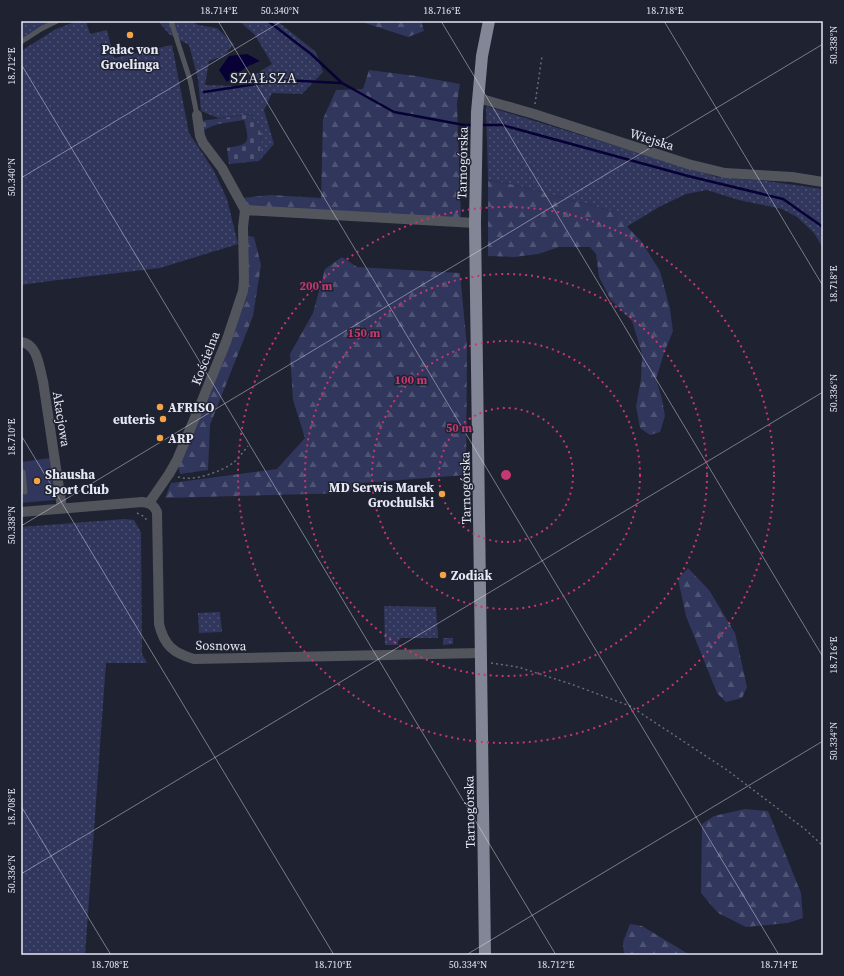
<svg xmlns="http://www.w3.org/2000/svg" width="844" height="976" font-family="'Source Serif 4',serif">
	<defs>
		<pattern id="green-dots" width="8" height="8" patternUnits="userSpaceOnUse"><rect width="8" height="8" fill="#31365c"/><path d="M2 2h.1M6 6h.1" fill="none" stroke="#4f5374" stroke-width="1.8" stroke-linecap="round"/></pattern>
		<pattern id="forest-firs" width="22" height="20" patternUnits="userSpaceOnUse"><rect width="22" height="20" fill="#31365c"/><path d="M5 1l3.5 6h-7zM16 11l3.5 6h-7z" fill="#4f5374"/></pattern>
		<pattern id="cemetery-stones" width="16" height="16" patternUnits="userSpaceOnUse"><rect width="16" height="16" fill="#31365c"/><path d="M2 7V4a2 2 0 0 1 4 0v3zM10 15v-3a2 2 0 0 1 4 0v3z" fill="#4f5374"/></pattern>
	</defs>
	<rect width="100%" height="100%" fill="#1f2231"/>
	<!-- green -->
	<path fill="url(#green-dots)" d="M21,21H55L21,40Z
		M77,21H86L90,34L107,30L114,58L172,45L189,133L214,171L227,199L238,244L160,268L50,281L21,285V51L56,29Z
		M158,21H192L198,25L217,28L234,44L224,56L209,61L205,85L237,86L272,64L255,35L239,21H277L316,52L323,72L302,94L272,93L264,110L274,144L259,161L262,135L251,114L218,118L201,111L198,79L189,45L169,34Z
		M486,106L717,177L766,181L823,189V248L814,233L797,217L782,209L739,200L707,190L686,194L659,207L626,227L612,211L515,185L488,180Z
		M125,519L134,520L141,532L142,654L147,663H106L85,955H21V527Z
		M384,606L436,607L438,638H401L398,641V645H385Z
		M220,612L222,632L199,633L198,613Z
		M443,638H453V644L443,645Z"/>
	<!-- forest -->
	<path fill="url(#forest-firs)" d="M359,21H421L424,31L408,37Z
		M369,70L416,76L460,84L457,103L461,218L247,209L242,198L271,195L321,198L323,119L336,90L363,89Z
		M488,180L515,185L612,211L641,241L660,271L670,309L673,331L664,353L656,379L662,399L665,416L660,432L650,435L640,428L636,406L641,379L642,354L632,321L611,300L599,277L596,254L590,247H559L538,254L514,257L488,256Z
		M243,235L254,237L261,265L253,316L210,425L208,470L180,474L177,460L243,291Z
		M342,257L357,267L460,273L467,347L466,475L361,483L348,493L165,498L171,483L277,469L305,438L293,400L290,354L313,313L325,269Z
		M688,568L709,590L735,633L747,687L742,698L726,702L717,693L686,616L678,579Z
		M745,809L768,811L801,893L803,918L788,923L746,927L718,913L701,893L702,824L714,816Z
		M630,924L642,926L690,955H624L623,942Z"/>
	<!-- cemetery -->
	<path fill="url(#cemetery-stones)" d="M251,114L262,135L259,161L229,164L227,148C250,144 250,143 244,120L218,124L203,130L201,121Z"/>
	<!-- pitch -->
	<path fill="#31365c" d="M50,458L55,500L21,503V462Z"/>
	<!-- water -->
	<path fill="#080136" d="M247,54L260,61L246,67L227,82L219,70L229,56Z"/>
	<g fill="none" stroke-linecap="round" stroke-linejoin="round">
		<!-- stream -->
		<path stroke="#080136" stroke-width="2.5" d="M268,21L311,54L342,83L394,112L464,125H472
			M204,92L282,80L341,83
			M479,125H502L688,176L783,199L823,227"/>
		<!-- path -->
		<path stroke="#6a6c7a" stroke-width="1.5" stroke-dasharray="2 3" stroke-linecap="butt" d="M535,104L542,56
			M178,477C193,482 220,472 233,463C238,459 243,452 248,446
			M137,513L145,517L147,522
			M491,663L518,667L571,684L630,706L727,770L806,830L823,846"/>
		<!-- lane -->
		<path stroke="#53555d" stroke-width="5" d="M171,21L190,80L197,115
			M21,42L41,29L57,21
			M21,472H23L25,492"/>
		<!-- street -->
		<path stroke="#53555d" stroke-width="10" d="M478,98L534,114L688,164L725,173L792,177L823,182
			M245,210L475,223
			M21,342C38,344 39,367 43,381L62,508
			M149,503L169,474L177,460L199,408L226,342L243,291L244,280L243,227L245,210L222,168L203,143L200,136L197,115
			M21,512L142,502C150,503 154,505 157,512L159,624C164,645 173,653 194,659L481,653"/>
		<!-- primary -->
		<path stroke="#828696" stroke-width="12" d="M485,955L475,223L477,112L482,56L489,21"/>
	</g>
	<!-- ticks -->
	<path fill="none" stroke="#e6e8f3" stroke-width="1" stroke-opacity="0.45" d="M218,21L779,955M441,21L823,657M664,21L823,286M21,64L556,955M21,178L282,21M21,435L334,955M21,526L823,44M21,806L111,955M21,874L823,392M466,955L823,741"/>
	<!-- distance rings -->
	<g fill="none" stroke="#c73772" stroke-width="2" stroke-dasharray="2 4">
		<circle cx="506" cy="475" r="67"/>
		<circle cx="506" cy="475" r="134"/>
		<circle cx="506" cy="475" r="201"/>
		<circle cx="506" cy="475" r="268"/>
	</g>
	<!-- markers -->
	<g fill="#f4a345" stroke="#1f2231" stroke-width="1.5">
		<circle cx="130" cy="35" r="4"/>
		<circle cx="160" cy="407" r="4"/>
		<circle cx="163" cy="419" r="4"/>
		<circle cx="160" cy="438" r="4"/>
		<circle cx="37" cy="481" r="4"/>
		<circle cx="442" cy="494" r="4"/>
		<circle cx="443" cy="575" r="4"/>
	</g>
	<g text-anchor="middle" stroke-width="3" stroke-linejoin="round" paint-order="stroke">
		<!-- poi labels -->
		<g font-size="13" font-weight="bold" fill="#e6e8f3" stroke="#1f2231" text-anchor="start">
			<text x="130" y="54" text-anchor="middle">Pałac von<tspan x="130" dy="15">Groelinga</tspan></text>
			<text x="168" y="412">AFRISO</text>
			<text x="155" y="424" text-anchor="end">euteris</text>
			<text x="168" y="443">ARP</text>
			<text x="45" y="479">Shausha<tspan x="45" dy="15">Sport Club</tspan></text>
			<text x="434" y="492" text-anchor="end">MD Serwis Marek<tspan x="434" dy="15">Grochulski</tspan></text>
			<text x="451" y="580">Zodiak</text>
		</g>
		<!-- street labels -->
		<g font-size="13" fill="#e6e8f3" stroke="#1f2231">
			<text transform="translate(652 139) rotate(17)" y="5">Wiejska</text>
			<text transform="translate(462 163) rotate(-89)" y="5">Tarnogórska</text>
			<text transform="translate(205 358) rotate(-69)" y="5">Kościelna</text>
			<text transform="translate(62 419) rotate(81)" y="5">Akacjowa</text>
			<text transform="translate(465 488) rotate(-91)" y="5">Tarnogórska</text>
			<text transform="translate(221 645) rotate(1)" y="5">Sosnowa</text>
			<text transform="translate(469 812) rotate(-91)" y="5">Tarnogórska</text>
		</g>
		<!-- quarter labels -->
		<g font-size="15" letter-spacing="1" fill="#e6e8f3" stroke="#1f2231">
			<text x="264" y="83">SZAŁSZA</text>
		</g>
	</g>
	<circle cx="506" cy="475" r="6" fill="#c73772" stroke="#1f2231" stroke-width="2"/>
	<g font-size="12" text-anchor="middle" font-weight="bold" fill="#c73772" stroke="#1f2231" stroke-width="3" stroke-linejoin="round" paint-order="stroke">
		<text x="316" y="290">200 m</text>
		<text x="364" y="337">150 m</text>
		<text x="411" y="384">100 m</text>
		<text x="459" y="432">50 m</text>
	</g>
	<!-- border -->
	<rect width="844" height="976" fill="none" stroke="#1f2231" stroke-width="44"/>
	<rect x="22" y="22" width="800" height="932" fill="none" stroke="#e6e8f3" stroke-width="1.5"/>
	<g font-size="10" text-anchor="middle" fill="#e6e8f3">
		<text x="219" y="14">18.714°E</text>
		<text x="280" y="14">50.340°N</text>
		<text x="442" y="14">18.716°E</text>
		<text x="665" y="14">18.718°E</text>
		<text transform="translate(833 45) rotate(-90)" y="4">50.338°N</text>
		<text transform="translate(11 66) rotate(-90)" y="4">18.712°E</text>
		<text transform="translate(11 177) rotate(-90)" y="4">50.340°N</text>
		<text transform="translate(833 284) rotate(-90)" y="4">18.718°E</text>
		<text transform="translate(833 393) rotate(-90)" y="4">50.336°N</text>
		<text transform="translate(11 437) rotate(-90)" y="4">18.710°E</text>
		<text transform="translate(11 525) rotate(-90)" y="4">50.338°N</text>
		<text transform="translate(833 655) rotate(-90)" y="4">18.716°E</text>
		<text transform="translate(833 741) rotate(-90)" y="4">50.334°N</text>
		<text transform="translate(11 807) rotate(-90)" y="4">18.708°E</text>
		<text transform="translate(11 874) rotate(-90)" y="4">50.336°N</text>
		<text x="110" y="968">18.708°E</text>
		<text x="333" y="968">18.710°E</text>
		<text x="468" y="968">50.334°N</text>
		<text x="556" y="968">18.712°E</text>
		<text x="779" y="968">18.714°E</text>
	</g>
</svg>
